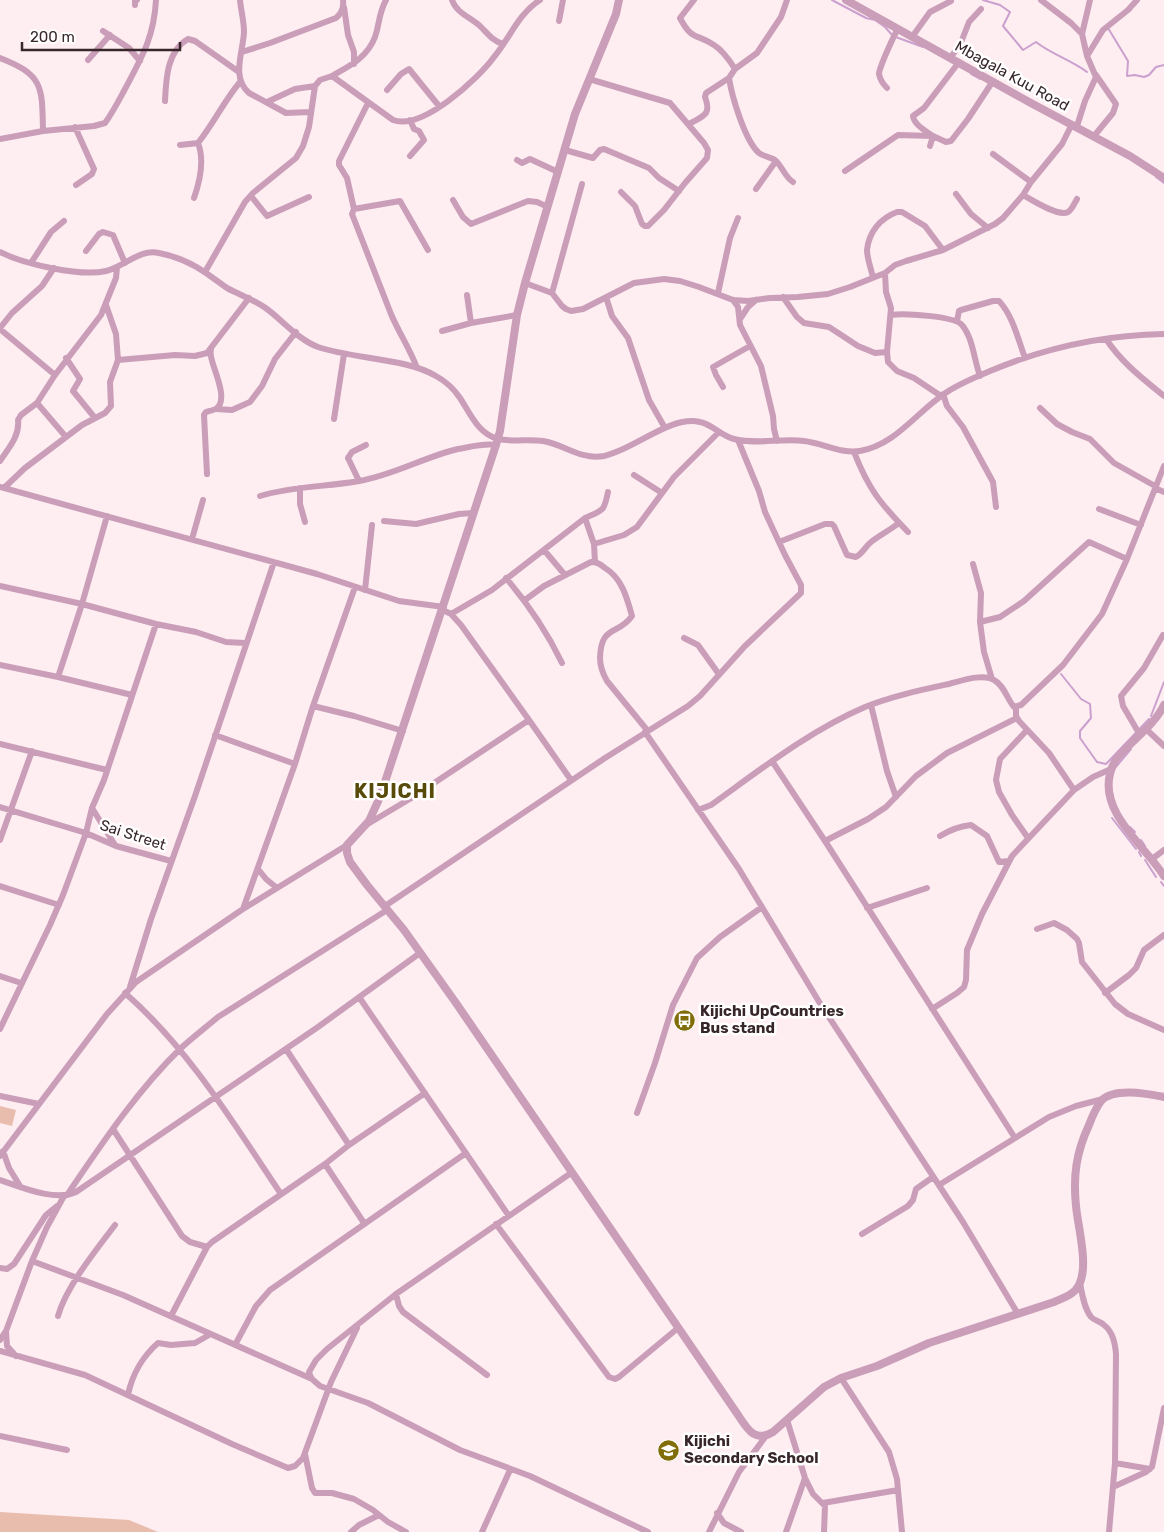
<svg xmlns="http://www.w3.org/2000/svg" width="1164" height="1532" font-family="Rubik,sans-serif">
	<rect width="100%" height="100%" fill="#feedf1"/>
	<!-- green -->
	<path fill="#e9bdae" d="M0,1106L16,1110L12,1126L0,1123Z
		M0,1512L129,1520L158,1532H0Z"/>
	<g fill="none" stroke-linecap="round" stroke-linejoin="round">
		<!-- stream -->
		<path stroke="#cba0ce" stroke-width="2" d="M832,0L866,18L875,20L885,27L893,36L923,47
			M983,0L1000,5L1010,12L1003,26L1023,50L1036,42C1051,54 1071,60 1087,72
			M1108,28L1128,61L1127,76L1135,75L1144,77L1149,75L1156,67L1164,65
			M971,74L980,79
			M1156,177L1164,183
			M1061,674L1081,699L1090,704L1091,718L1080,731V738L1097,762L1106,764L1149,719
			M1151,716L1164,682
			M1115,768L1131,749
			M1112,818L1136,849
			M1130,827L1135,832
			M1141,840L1145,846
			M1139,852L1141,856
			M1145,860L1156,877
			M1161,882L1164,886"/>
		<!-- minor -->
		<path stroke="#ca9eb8" stroke-width="6" d="M240,0C241,11 244,21 244,32C243,53 231,77 249,93L286,113L310,112
			M452,0C457,14 471,17 481,27C488,34 493,41 503,44
			M694,0L680,18C692,41 696,33 714,45C722,50 730,61 735,69
			M787,0L781,17L757,53L735,69L729,78C732,97 745,141 759,153C764,157 772,157 776,161C783,168 785,177 793,182
			M1041,0L1071,23L1082,34
			M135,5V1L137,0
			M344,7L348,35L354,52V64
			M559,21L563,0
			M103,31L129,48L140,61
			M912,37L930,12L951,1
			M242,52L270,43L336,18C342,13 344,8 343,0
			M1087,56L1082,34L1090,0
			M0,58C44,75 42,87 43,131
			M950,58L960,45L969,22L981,9
			M88,60L110,35
			M332,76C349,66 367,58 375,37C380,23 378,15 386,0
			M589,79L670,103L704,143L708,150L707,158L685,183L664,210L648,226H645L642,224L635,206L621,192
			M887,88C883,84 880,79 879,74C879,68 894,35 898,29
			M387,90L401,74L409,69L439,106
			M165,101C166,79 167,51 188,39L195,41L239,72
			M267,102L295,89L315,86
			M689,124C703,116 712,115 705,97L706,93L729,78
			M1077,126L1085,101L1096,77L1087,56L1103,30L1128,10L1137,0
			M75,127L94,169L92,174L76,185
			M1094,136L1113,113L1116,104L1096,75
			M0,139L43,131L94,126L105,123C113,112 119,100 125,89C142,57 154,37 156,0
			M180,145L198,143
			M930,146L933,136C926,131 914,125 913,116L924,108L959,62
			M565,150L593,158L600,150L604,149L649,168L659,178L679,191
			M993,154L1031,182
			M410,156L424,140L419,131L414,129L410,120
			M517,160L522,163L530,159L558,172
			M845,171L898,135L933,136L946,142L951,141L968,119L993,81
			M756,189L776,161
			M956,194L971,214L988,228
			M1023,195C1032,200 1058,217 1068,212C1072,210 1075,202 1077,199
			M251,196L267,216L309,197
			M194,198C200,181 205,161 198,143C214,123 224,101 240,82
			M453,200L463,217L471,224L528,201L537,202L548,207
			M354,209L347,178L339,165V161L368,103
			M86,251L99,234L103,232L113,235L125,263
			M0,252C23,264 81,277 106,271C124,267 140,248 159,253C175,256 193,264 206,273C213,278 220,283 227,288C240,295 255,300 267,309C283,321 299,340 318,347C353,359 406,358 436,376C445,381 454,389 460,398C470,413 478,434 498,439C513,442 529,439 543,441C566,445 580,460 604,456C634,450 670,415 700,422C712,424 721,436 734,439C756,445 781,438 804,441C823,443 840,454 860,451C895,445 916,413 944,394C958,384 974,378 990,371C1047,347 1102,335 1164,334
			M31,263L51,232L64,221
			M205,272L245,202L253,193L296,158L303,146L309,127L315,86L320,80L332,76L393,120C422,131 478,79 494,57C510,38 518,14 540,0
			M885,273L886,292L891,308L887,352L888,362L897,371L914,378L941,396
			M873,277C871,269 867,258 867,250C869,231 881,218 897,212H902L925,226L943,250
			M525,283L552,293L562,306L566,309L571,311L583,309L634,283L664,279L680,281L699,287L733,300L748,301L770,298L798,297L828,294L850,287L885,273L895,265L906,261L943,250L995,224L1003,218L1023,195L1031,182L1062,144L1072,124
			M552,293L582,184
			M718,293L730,238L738,218
			M467,295L471,323
			M606,297L612,316L628,338L649,400L665,428
			M783,297L797,317L804,323L829,327L858,346L875,353L887,352
			M733,300L738,307L740,325L761,366L773,416L774,429L777,441
			M891,315C903,313 955,316 962,325C973,338 974,360 980,376
			M740,319L748,307L756,300
			M957,321L959,311L961,310L993,301H999C1013,316 1018,339 1025,358
			M0,328L12,313L42,286L54,268
			M0,329L55,375
			M442,331L471,323L517,315
			M1106,339C1122,363 1142,378 1164,396
			M66,358L80,379L73,391L95,418
			M118,360L175,355L195,356L207,353L249,298
			M417,368C410,349 399,333 391,314L352,214L354,209L400,201L428,250
			M723,387L716,375L713,367L750,346
			M943,394L947,406L963,427L993,482L996,507
			M37,403L66,437
			M1040,408L1057,424L1072,432L1090,439L1114,463L1155,486
			M216,409L232,410L250,402L262,386L275,359L296,332
			M334,419L344,354
			M854,452C869,490 880,503 908,532
			M0,461C8,449 20,436 18,420L21,415L37,403L55,375L101,315L116,278L117,267
			M207,474L204,415L206,412C209,411 215,410 217,408C229,398 212,367 211,356C210,356 211,349 211,348
			M634,475L662,493
			M359,481L348,458L352,452L366,445
			M0,487L317,574L399,601L444,607
			M4,488L25,468L82,425L105,413L111,406L110,382L118,360L116,334L106,305
			M300,488V504L305,522
			M1155,488L1164,492
			M260,496C293,486 326,487 359,481C394,475 424,457 458,449C470,447 484,443 496,445
			M1099,509L1141,525
			M585,518L594,544L595,562
			M384,521L416,524L459,514L473,513
			M192,539L203,500
			M779,542L825,524H832L834,526L847,555L856,557C863,553 865,547 871,542C880,535 890,530 899,523
			M594,544L624,535L637,527L674,477L718,433
			M544,550L565,575
			M973,564L981,593L980,622L984,652L992,679
			M506,578C528,604 547,632 562,663
			M0,586L82,604L156,624L196,632L226,642L245,643
			M365,590L372,525
			M525,600L544,586L591,562C597,562 600,564 605,568C622,578 627,598 632,616C618,636 601,624 600,658C600,667 603,674 607,681L647,730
			M443,610L451,614L461,625L529,720L571,780
			M451,614L492,590L585,518C603,510 604,512 608,492
			M980,622L1000,617L1024,601L1089,542L1127,559
			M684,638L698,645L718,673
			M0,665L58,677L132,695
			M58,677L82,604L107,516
			M871,705L887,771L896,797
			M313,706L354,716L403,731
			M1016,707V716L1019,721L1049,753L1074,790
			M1146,729L1164,746
			M1027,730L1000,759L996,780L999,792L1012,815L1028,838
			M645,732L739,869L821,1005L963,1222L1018,1314
			M215,735L295,764
			M1140,735L1123,706L1121,696L1144,668L1163,635
			M0,744L107,770
			M772,761L825,841L1015,1138
			M0,807L86,833L116,846L171,861
			M92,808L115,845
			M698,810L711,805C760,770 809,731 865,707C892,696 921,690 949,684C961,681 982,673 994,680C1004,685 1007,699 1014,707L1021,705L1063,665L1102,614L1127,559L1164,466
			M366,825L413,797L529,720
			M940,836C950,830 960,826 971,825L987,836L999,862L1009,861
			M0,840L32,751
			M825,841L868,819L886,807L916,776L947,753L1017,718
			M1152,859L1164,850
			M258,869L266,879L277,888
			M0,886L59,905
			M385,906L605,758L688,706L700,696L745,646L801,593V585L785,555L765,512L759,491L738,440
			M867,908L927,888
			M243,909L295,764L313,706L355,587
			M1037,929L1054,923L1067,930L1077,939L1079,943L1082,962L1115,1004L1128,1014L1164,1030
			M0,976L21,983
			M130,987L151,919L195,796L274,562
			M125,993C189,1049 234,1124 281,1194
			M1105,993L1129,975L1136,968L1144,950L1164,935
			M359,997L509,1216
			M932,1009L957,993L964,987L966,980L967,950L982,914L1012,856L1074,790L1093,777L1111,769
			M0,1029L50,925L63,895L86,833L92,808L104,780L156,624
			M286,1049L349,1145
			M0,1096L39,1104
			M637,1113L655,1063L673,1005L697,958L720,937L762,907
			M113,1129L182,1236L190,1242L207,1247
			M3,1151L9,1168L20,1186
			M0,1156L107,1014L136,982L243,909L347,845
			M325,1164L364,1223
			M571,1173L396,1294L327,1349L316,1360L309,1372L310,1375L312,1379L320,1386L368,1403L460,1450L530,1476L648,1532
			M0,1180C21,1187 55,1202 76,1192L318,1027L420,953
			M939,1185L1049,1117L1076,1106L1103,1099
			M67,1195C101,1145 136,1092 180,1049C192,1038 205,1028 218,1017L387,910
			M496,1224L609,1377L615,1379L619,1377L678,1328
			M862,1234L908,1206L913,1200L916,1189L933,1177
			M32,1261L123,1295L312,1379
			M0,1268L7,1269L14,1264L46,1215L57,1206
			M1080,1283C1082,1294 1084,1308 1091,1317C1095,1321 1100,1321 1104,1325C1113,1332 1115,1343 1116,1354L1115,1463L1109,1532
			M396,1294L399,1306L403,1312L487,1375
			M58,1316C66,1287 96,1250 115,1225
			M171,1316L207,1247L212,1242L325,1164L349,1145L425,1093
			M6,1332L7,1346L16,1356
			M0,1340L6,1331L32,1261L47,1227L64,1196
			M235,1345L256,1306L270,1290L466,1153
			M0,1351L85,1375L232,1444L288,1468L295,1466L303,1458L331,1382L357,1328
			M841,1378L889,1452L897,1479L902,1532
			M128,1395C132,1375 143,1356 158,1343L171,1345L195,1343L209,1335
			M787,1420L805,1478L813,1494L825,1506L824,1532
			M0,1436L67,1450
			M305,1454L312,1488L315,1493H332L354,1499L373,1510L388,1522L406,1532
			M1115,1463L1150,1469
			M1113,1487L1146,1472L1152,1467L1164,1408
			M823,1503L898,1490
			M717,1513L724,1523L741,1532
			M351,1532L359,1525L379,1515
			M482,1532L510,1470
			M709,1532L739,1472L766,1436
			M786,1532L805,1478"/>
		<!-- tertiary -->
		<path stroke="#ca9eb8" stroke-width="8" d="M619,0L616,14L575,114L525,283L517,315L500,431L496,445L380,797L369,821L347,845V853L350,862L367,885L404,930L456,1003L736,1412C746,1426 753,1444 773,1432L824,1387L841,1378L877,1366L929,1343L1054,1302C1063,1298 1074,1295 1079,1285C1089,1265 1078,1228 1076,1206C1073,1176 1076,1153 1089,1125C1092,1117 1096,1108 1101,1101C1114,1087 1148,1094 1164,1097
			M846,0L1029,102L1130,156L1164,178
			M1164,705C1154,726 1133,739 1118,757C1113,762 1112,767 1110,774C1100,813 1145,846 1164,876"/>
	</g>
	<!-- icons -->
	<defs>
		<symbol id="bus-disc" viewBox="-11 -11 22 22"><circle r="9.5" fill="#816d0a" stroke="#fff"/><path d="M-5-6H5V4H4V6H2V4H-2V6H-4V4H-5ZM-3.5-4V0h7V-4ZM-3.5 1.2v1.5H-2V1.2ZM2 1.2v1.5H3.5V1.2Z" fill="#fff"/></symbol>
		<symbol id="school-disc" viewBox="-11 -11 22 22"><circle r="9.5" fill="#816d0a" stroke="#fff"/><path d="M0-5L7-2L0 1L-7-2ZM-4 1L0 2.5L4 1V4Q0 6-4 4Z" fill="#fff"/></symbol>
	</defs>
	<g fill-rule="evenodd">
		<use href="#bus-disc" x="672" y="1008" width="25" height="25"/>
		<use href="#school-disc" x="656" y="1438" width="25" height="25"/>
	</g>
	<g text-anchor="middle" stroke-width="5" stroke-linejoin="round" paint-order="stroke">
		<!-- street labels -->
		<g font-size="15" fill="#37272b" stroke="#fff">
			<text transform="translate(1012 76) rotate(29)" y="5">Mbagala Kuu Road</text>
			<text transform="translate(133 835) rotate(18)" y="5">Sai Street</text>
		</g>
		<!-- poi labels -->
		<g font-size="15" font-weight="bold" fill="#37272b" stroke="#fff" text-anchor="start">
			<text x="700" y="1016">Kijichi UpCountries<tspan x="700" dy="17">Bus stand</tspan></text>
			<text x="684" y="1446">Kijichi<tspan x="684" dy="17">Secondary School</tspan></text>
		</g>
		<!-- district labels -->
		<g font-size="20" font-weight="bold" letter-spacing="1" fill="#584a09" stroke="#fff">
			<text x="395" y="798">KIJICHI</text>
		</g>
	</g>
	<!-- scale -->
	<path d="M22 42v8h158v-8" fill="none" stroke="#37272b" stroke-width="2.5"/>
	<text x="30" y="42" font-size="15" fill="#37272b" stroke="#ffffff" stroke-width="4" paint-order="stroke">200 m</text>
</svg>
